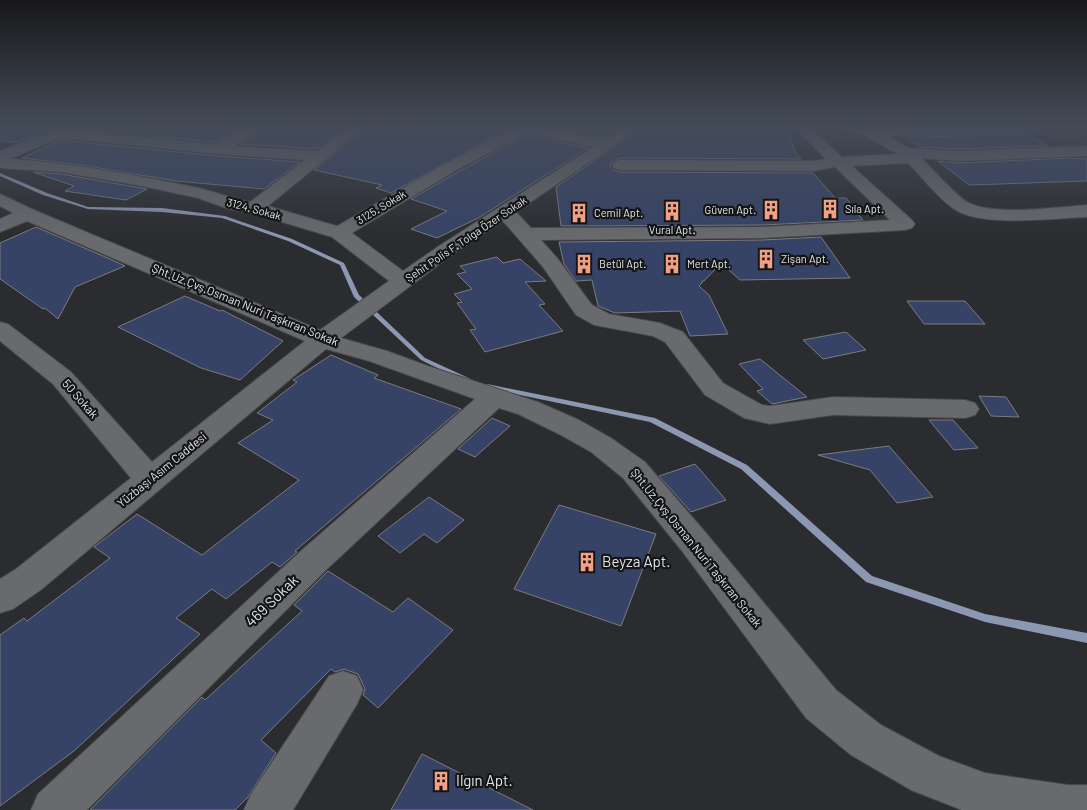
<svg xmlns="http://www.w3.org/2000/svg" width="1087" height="810" font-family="Barlow,sans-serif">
	<rect width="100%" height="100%" fill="#2b2c2f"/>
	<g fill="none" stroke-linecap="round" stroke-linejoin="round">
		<!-- stream -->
		<path fill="#8c97b2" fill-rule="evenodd" d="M0,173L47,193L88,207L162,208L225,216L292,239L344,263L359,295L425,358L473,380L472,382H466L421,360L354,297L340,265L288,241L222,218L162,212L88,209L43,195L0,176Z
			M484,384H487L655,418L747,465L872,576L985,614L1087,633V643L985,622L866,582L741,469L650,422L487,388H484L483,386Z"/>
	</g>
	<!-- building -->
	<path fill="#364366" stroke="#7b7c7f" d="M0,125H132L212,132L226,125H246L215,142L58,127L17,142L0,141Z
		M268,125L338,133L316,149L241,144Z
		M379,125L409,128V125H515L391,193L376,188L382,185L314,170L358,135H362Z
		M544,125H625L604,138Z
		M646,125H786L796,154L801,159L620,158L612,161L610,166L613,170L620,172L813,173L835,198H846L863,220L763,225L561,226L556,187Z
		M526,135L588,148L480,217L437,238L411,229L447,211L411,199L456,173Z
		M1029,135L1048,146L957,149L919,147L906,137Z
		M60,140L218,156L300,162L264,189L176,181L81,165L22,158Z
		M1071,158L1087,159V181L969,185L938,161L957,163Z
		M33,172L61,174L147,189L126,200L65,191L74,186Z
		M36,227L110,259L125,266L75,287L58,319L45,308L43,309L0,279V243Z
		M821,237L850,278L740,280L721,263L704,281H702V283L699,286L709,295L728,334L690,336L680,311L615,313L598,306L592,280L576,281L564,264L559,242L763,240Z
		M497,257L503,263L520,259L546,281L525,282L545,304L539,305L563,331L485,352L470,330L476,329L457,303L462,302L454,294L472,289L457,274L466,272L460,266Z
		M185,296L220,311L222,310L283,341L240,380L201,368L118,327Z
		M907,301H965L985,324H924Z
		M846,332L866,350L823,359L803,340Z
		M331,355L378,375L374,378L461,409L295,551L297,552L280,567L272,562L226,599L212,589L176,618L200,634L74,751L0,806V635L24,618L27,621L110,558L94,547L137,514L202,555L299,480L238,443L273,420L257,413L297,382L293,380Z
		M760,359L807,397L772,404L757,391L763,389L739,364Z
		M979,396L1006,397L1019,417L991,416Z
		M492,418L510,426L475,457L458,449Z
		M929,420H953L978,448L954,450Z
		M889,446L933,497L897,503L870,470L818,455Z
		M695,464L726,500L691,512L659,476Z
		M429,497L464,520L437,543L424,534L400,553L378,536Z
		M559,505L656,534L621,626L514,589Z
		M328,571L393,612L408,598L453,630L378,708L363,695L365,689L358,674L344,669L335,672L331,669L261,740L276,753L248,797L235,810H90L202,697L205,700L302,611L294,605Z
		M422,754L533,810H391Z"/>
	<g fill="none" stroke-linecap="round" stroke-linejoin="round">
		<defs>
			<path id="minor" d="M249,125H266L235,146L317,151L351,125H367L268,206L337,226L443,165L519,125H536L604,140L628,125H644L516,212L531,228L763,227L890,220L835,167L813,171L620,170L614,168L612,165L614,162L620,160L813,161L826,159L792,125H807L842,157L898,154L863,135L843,128L841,125H861L872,128L1031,125L1038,129L1036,132L1031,133L887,136L909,148L957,151L1087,146V156L957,161L921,158C932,168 957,197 969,203C995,216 1057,207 1087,205V217C1055,218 981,228 954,209C939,199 921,176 908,163L852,166L912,220L915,224L912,228L905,230L763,238L541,240L558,259L592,305L609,314L660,323L683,332L723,383L762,405L770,406L833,397L965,400L975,403L979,409L975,415L965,418L833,415L770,424L744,418L705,395L665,342L653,336L594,325L576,315L543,267L503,221L453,254L341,338L387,351L428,366L538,402L579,420L611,438L645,462L706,533L836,690L881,725L939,756L985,773L1068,785H1087V810H962L911,790L851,755L806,718L682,551L623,478L591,452L559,434L518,414L499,408L326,570L87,810H31L38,794L302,550L475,399L369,361L326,349L42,589L13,609L0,613V579L16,569L131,478L53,384L0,341V322L8,324L71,372L152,462L305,341L27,221L0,232V219L13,213L0,206V194L34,210L320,330L389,281L332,237L252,213L229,209L198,198L142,186L61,172L0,168V151L58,129L215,144ZM526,133L593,147L439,246L403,271L352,233L455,171ZM60,138L218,154L305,160L250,202C233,199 216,192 199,188C136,175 74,163 9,159Z
				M343,671L357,676L363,690L357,704L293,810H244L251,794L329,676Z"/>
		</defs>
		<!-- minor casing -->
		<use href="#minor" stroke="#464748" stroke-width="2"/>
		<!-- minor -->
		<use href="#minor" fill="#696a6d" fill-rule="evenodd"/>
	</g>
	<!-- sky -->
	<linearGradient id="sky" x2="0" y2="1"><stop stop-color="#18181a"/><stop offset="0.53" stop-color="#444b58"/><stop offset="1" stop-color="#444b58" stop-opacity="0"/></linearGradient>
	<rect width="1087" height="238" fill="url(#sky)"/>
	<!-- icons -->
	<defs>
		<symbol id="building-bare" viewBox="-9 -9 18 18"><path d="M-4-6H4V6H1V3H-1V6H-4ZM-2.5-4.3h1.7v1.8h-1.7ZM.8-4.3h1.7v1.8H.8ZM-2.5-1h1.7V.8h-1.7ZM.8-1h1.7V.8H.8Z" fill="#f39f84" stroke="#141516" stroke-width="2.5" paint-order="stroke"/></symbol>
	</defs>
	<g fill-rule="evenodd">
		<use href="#building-bare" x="816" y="195" width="28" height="28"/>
		<use href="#building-bare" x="757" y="196" width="28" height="28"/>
		<use href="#building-bare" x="658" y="197" width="28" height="28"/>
		<use href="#building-bare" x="565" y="199" width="28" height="28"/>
		<use href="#building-bare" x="752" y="245" width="28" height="28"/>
		<use href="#building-bare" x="570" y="250" width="28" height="28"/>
		<use href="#building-bare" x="658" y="250" width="28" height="28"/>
		<use href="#building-bare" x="573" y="548" width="28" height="28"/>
		<use href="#building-bare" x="427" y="767" width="28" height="28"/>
	</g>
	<g text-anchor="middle" stroke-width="4.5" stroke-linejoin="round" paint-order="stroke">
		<!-- far-street labels -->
		<g font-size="11" fill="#e3e4e5" stroke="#141516">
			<text transform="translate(381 207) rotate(-31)" y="4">3125. Sokak</text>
			<text transform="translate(254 209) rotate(15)" y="4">3124. Sokak</text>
			<text transform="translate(466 239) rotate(-34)" y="4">Şehit Polis F. Tolga Özer Sokak</text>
		</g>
		<!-- far-poi labels -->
		<g font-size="11" fill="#e3e4e5" stroke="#141516" text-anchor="start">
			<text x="845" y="213">Sıla Apt.</text>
			<text x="756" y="214" text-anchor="end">Güven Apt.</text>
			<text x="594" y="217">Cemil Apt.</text>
			<text x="672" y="234" text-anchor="middle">Vural Apt.</text>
			<text x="781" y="263">Zişan Apt.</text>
			<text x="599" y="268">Betül Apt.</text>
			<text x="687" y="268">Mert Apt.</text>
		</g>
		<!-- street labels -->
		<g font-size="12" fill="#e3e4e5" stroke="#141516">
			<text transform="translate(245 305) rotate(22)" y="4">Şht.Uz.Çvş.Osman Nuri Taşkıran Sokak</text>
			<text transform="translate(80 399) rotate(49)" y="4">50 Sokak</text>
			<text transform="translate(162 470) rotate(-39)" y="4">Yüzbaşı Asım Caddesi</text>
			<text transform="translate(696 548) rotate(51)" y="4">Şht.Uz.Çvş.Osman Nuri Taşkıran Sokak</text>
		</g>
		<!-- near-poi labels -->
		<g font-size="15" fill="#e3e4e5" stroke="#141516" text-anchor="start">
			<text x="602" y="567">Beyza Apt.</text>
			<text x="456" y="786">Ilgın Apt.</text>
		</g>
		<!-- near-street labels -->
		<g font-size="15" fill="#e3e4e5" stroke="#141516">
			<text transform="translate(272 601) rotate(-44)" y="5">469 Sokak</text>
		</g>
	</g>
</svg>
